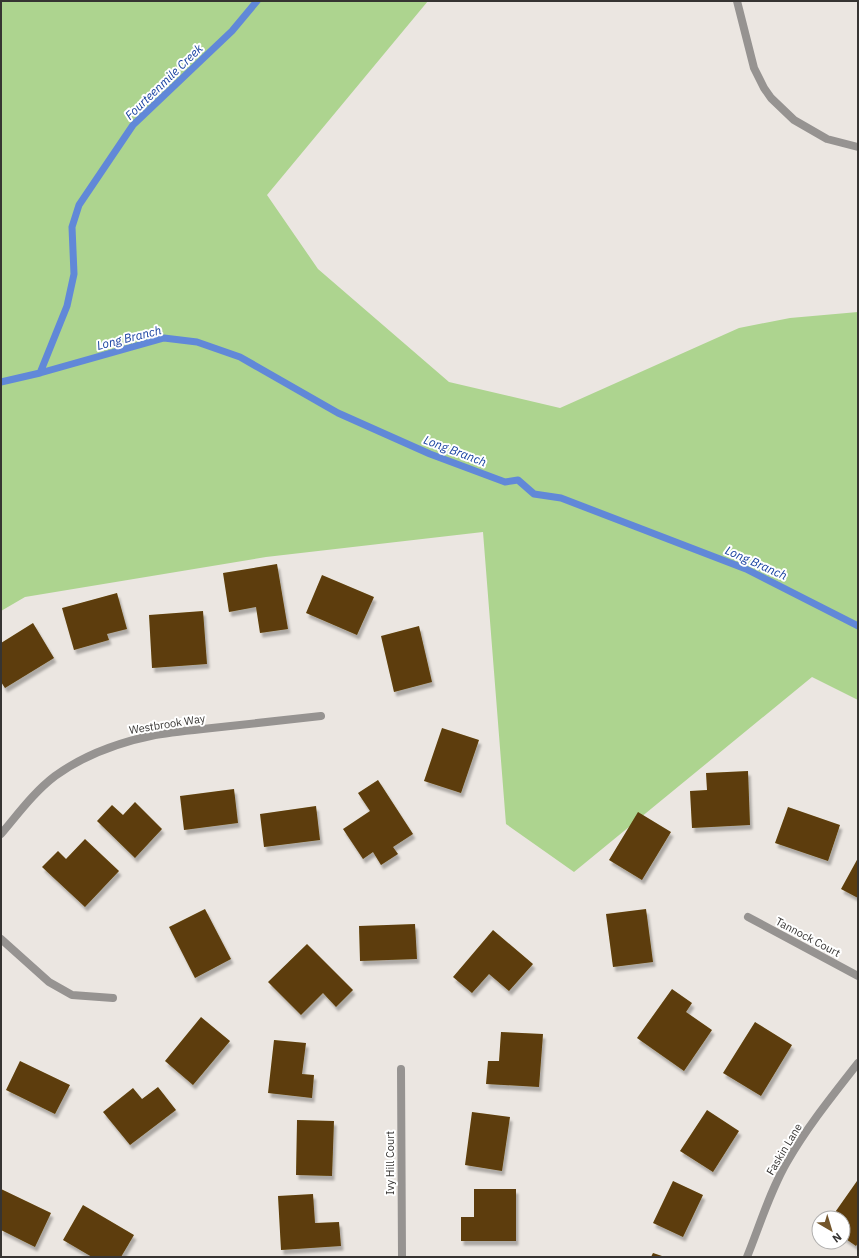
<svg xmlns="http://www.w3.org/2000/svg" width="859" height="1258" font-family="'IBM Plex Sans',sans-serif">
	<defs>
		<filter id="shadow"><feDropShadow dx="2.5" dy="4.5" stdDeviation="1" flood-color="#0004"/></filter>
	</defs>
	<rect width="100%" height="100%" fill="#ebe6e1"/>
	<!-- green -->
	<path fill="#add48f" d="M1,1H428L267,195L318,269L449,382L560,408L739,328L790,318L858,312V700L812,677L574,872L506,824L483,532L266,557L25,597L1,611Z"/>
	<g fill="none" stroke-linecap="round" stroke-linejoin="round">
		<!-- stream -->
		<path stroke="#6188d8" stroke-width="7" d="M40,373L67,306L74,274L72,227L79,205L133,125L232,31L257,1
			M1,382L40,373L164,338L197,342L240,357L338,413L430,454L505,482L518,480L534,494L561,498L746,569L858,626"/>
	</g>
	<!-- building -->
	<path fill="#5d3e08" filter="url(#shadow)" d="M277,564L288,629L260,633L256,607L229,612L223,573Z
		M322,575L374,597L357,635L306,613Z
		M117,593L127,629L107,634L109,640L74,650L62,608Z
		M203,611L207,664L152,668L149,615Z
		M33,623L54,658L5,688L1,682V643Z
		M419,626L432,682L394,692L381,636Z
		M442,728L479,740L461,793L424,781Z
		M748,771L750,825L692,828L690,791L707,790L706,773Z
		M378,780L413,834L393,847L398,854L381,865L373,852L363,859L343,829L370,811L358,793Z
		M234,789L238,823L184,830L180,796Z
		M135,802L162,829L135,858L97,821L112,805L123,815Z
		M316,806L320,840L264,847L260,814Z
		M788,807L840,825L828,861L775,843Z
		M638,812L671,832L642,880L609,860Z
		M85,839L119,871L85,907L42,867L58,851L66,859Z
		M858,858V898L841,889Z
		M205,909L231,959L195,978L169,927Z
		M646,909L653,962L613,967L606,914Z
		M415,924L417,959L360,961L359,926Z
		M493,930L533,964L509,991L489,974L472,993L453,977Z
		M307,944L353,990L336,1007L323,993L301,1015L268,982Z
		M672,989L692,1003L686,1012L712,1030L684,1071L637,1038Z
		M201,1017L230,1041L193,1085L165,1061Z
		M755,1022L792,1045L761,1096L723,1073Z
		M501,1032L543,1034L539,1087L486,1084L488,1061H499Z
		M274,1040L306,1043L302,1074L314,1075L312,1098L268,1093Z
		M20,1061L70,1085L55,1114L6,1090Z
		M158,1087L176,1110L130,1145L103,1112L133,1088L142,1099Z
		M707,1110L739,1131L713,1172L680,1151Z
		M472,1112L510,1117L502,1171L465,1165Z
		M297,1120L334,1121L332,1176L296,1175Z
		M673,1181L703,1195L683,1237L653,1223Z
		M857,1181L858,1182V1243L856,1246L843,1237V1218H831Z
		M1,1189L51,1213L35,1247L1,1230Z
		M474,1189H516V1241H461V1217H474Z
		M313,1194L315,1223L339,1222L341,1246L281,1250L278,1196Z
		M83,1205L134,1235L121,1257H92L63,1240Z
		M653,1253L665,1257H651Z"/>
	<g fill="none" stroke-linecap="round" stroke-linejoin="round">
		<!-- street -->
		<path stroke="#969391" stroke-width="8" d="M737,1L754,68L764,88L771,98L794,120L827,139L858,147
			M1,834C18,814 34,792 55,776C84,755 120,742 155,735C174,732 193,730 212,728C249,724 285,720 321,716
			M748,917L858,976
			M1,939L49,982L72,995L113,998
			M401,1069L402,1257
			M747,1257C760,1225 770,1191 787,1162C807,1127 833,1095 858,1063"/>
	</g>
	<g text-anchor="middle" stroke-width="4" stroke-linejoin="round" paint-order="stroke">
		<!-- street labels -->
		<g font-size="11" fill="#363432" stroke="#fff">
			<text transform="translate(167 724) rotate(-9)" y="4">Westbrook Way</text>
			<text transform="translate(808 937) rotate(28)" y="4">Tannock Court</text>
			<text transform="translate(784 1149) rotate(-59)" y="4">Faskin Lane</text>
			<text transform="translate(390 1163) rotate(-90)" y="4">Ivy Hill Court</text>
		</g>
		<!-- water labels -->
		<g font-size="12" font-style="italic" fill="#1942a0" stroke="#fff">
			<text transform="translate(164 82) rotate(-44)" y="4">Fourteenmile Creek</text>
			<text transform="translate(129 338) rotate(-14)" y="4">Long Branch</text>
			<text transform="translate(455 451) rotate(21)" y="4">Long Branch</text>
			<text transform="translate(756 563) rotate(24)" y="4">Long Branch</text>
		</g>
	</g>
	<!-- border -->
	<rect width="859" height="1258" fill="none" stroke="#363432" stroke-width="4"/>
	<!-- north arrow -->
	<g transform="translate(831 1230) rotate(142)"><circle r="19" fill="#ffffff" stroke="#afaead"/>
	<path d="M0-3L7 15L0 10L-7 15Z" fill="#74562b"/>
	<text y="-6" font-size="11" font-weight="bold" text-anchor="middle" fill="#363432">N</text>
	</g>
</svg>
